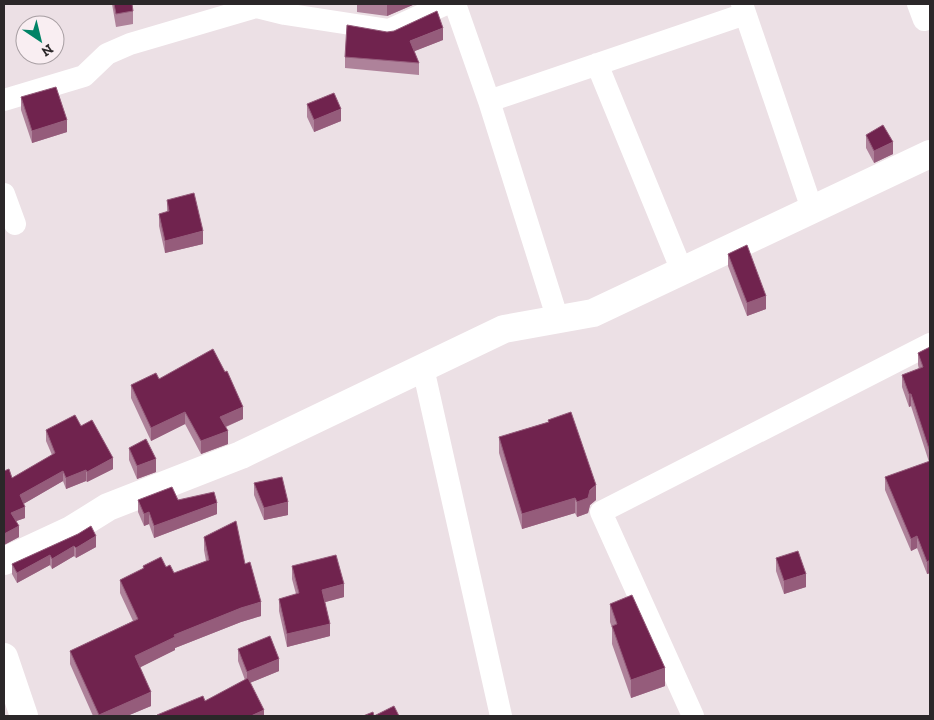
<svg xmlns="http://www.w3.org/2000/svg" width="934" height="720" font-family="'Zilla Slab',serif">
	<rect width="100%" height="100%" fill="#ece0e5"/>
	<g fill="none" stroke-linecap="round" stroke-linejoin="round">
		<!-- minor -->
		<path stroke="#fff" stroke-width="22" d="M455,4L489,101L558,320
			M742,4L812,209
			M918,4L924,20L930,18
			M597,64L682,271
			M4,100L84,76L107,54L130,44L256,7L285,14L389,30L446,4
			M489,101L745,14
			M4,194L15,224
			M423,368L501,716
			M693,716L601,512L930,344"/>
		<!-- tertiary -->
		<path stroke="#fff" stroke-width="28" d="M4,561L71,530L108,507L241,455L504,329L593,313L930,154
			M4,657L24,716"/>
	</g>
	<!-- wall -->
	<path fill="#ae829a" d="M112,4H132L133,11V24L116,27Z
		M357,4H415L387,16L357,12Z
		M443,40L414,51L419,63V75L345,68V57Z
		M21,97L67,132L32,143L21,110Z
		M307,104L341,121L314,132L307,117Z
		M866,135L893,154L874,163L866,148Z
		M167,200L203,244L165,253L159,226V214L167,212Z
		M728,254L766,309L747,316L728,266Z
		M930,347V573L927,574L917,548L911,551L885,490V477L929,462L911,406L909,407L902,387V375L919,369L918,365V353Z
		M159,379L243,419L226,427L228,444L201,454L185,424L151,441L131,398V385Z
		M548,420L596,500L590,505L588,513L577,517L575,513L522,529L499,453V437L548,422Z
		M81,426L113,469L87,482L86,481L66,489L63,481L23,504L25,518L16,521L19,537L4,545V471L12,478L52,455L46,441V430Z
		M129,448L156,472L137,479L129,460Z
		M254,483L288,515L264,520L254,495Z
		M138,500H178L217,514L154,538L149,524L144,526L138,512Z
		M78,534L96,547L76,558L74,556L52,569L50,565L17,583L12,574V564Z
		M204,537L245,564L261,616L241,622L175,648V650L140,667L151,706L127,716H93L70,664V651L133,621L120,593V580L143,569V566L166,567L174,573L206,561L204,550Z
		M776,558L806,587L784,594L776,571Z
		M292,566L344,597L325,602L330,636L287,647L279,611V599L296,594L292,579Z
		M610,604L665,686L631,698L612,644V628L610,622Z
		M238,649L279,671L250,683L264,716L205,701L245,680L238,661Z"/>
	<!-- shaded-wall -->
	<path fill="#955c7b" d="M387,4H415L387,16Z
		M443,28V40L410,53V41Z
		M341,109V121L314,132V120Z
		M67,120V132L32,143V131Z
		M893,142V154L874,163V151Z
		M203,231V244L165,253V241Z
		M766,296V309L747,316V303Z
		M909,394H911V406L909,407Z
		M243,407V419L220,429V417Z
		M185,412V424L151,441V428Z
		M228,431V444L201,454V441Z
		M113,458V469L87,482V472Z
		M156,459V472L137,479V466Z
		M86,470V481L66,489V478Z
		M63,471V481L20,506V495Z
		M596,485V500L590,505L588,513L577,517V502Z
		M575,498V513L522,529V514Z
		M288,502V515L264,520V508Z
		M217,503V514L154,538V526Z
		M25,507V518L11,523V513Z
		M149,512V524L144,526V514Z
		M19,526V537L4,545V534Z
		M96,536V547L76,558V548Z
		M917,536V548L911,551V539Z
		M74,546V556L52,569V559Z
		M50,555V565L17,583V573Z
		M930,560V573L927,574V562Z
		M806,574V587L784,594V581Z
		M344,584V597L322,603V590Z
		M261,602V616L241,622L175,648V650L135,670V656L174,635L241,608Z
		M330,624V636L287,647V634Z
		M279,659V671L247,684V672Z
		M665,668V686L631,698V680Z
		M151,692V706L127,716H99V715Z
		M264,710V716H251Z"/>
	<!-- building -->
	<path fill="#70234e" stroke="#955c7b" d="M114,4H132L133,11L116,14Z
		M437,11L443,28L410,41L419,63L345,57L347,25L387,32L394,31Z
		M56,87L67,120L32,131L21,97Z
		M334,93L341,109L314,120L307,104Z
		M883,125L893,142L874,151L866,135Z
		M194,193L203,231L165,241L159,214L169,211L167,200Z
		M747,245L766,296L747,303L728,254Z
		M930,347V452L911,394H909L902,375L923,367L918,353Z
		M213,349L225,372L227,371L243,407L220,417L228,431L201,441L185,412L151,428L131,385L156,373L159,379Z
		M571,412L596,485L590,490L588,498L577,502L575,498L522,514L499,437L549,422L548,420Z
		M75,415L81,426L92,420L113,458L87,472L86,470L66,478L63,471L20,495L25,507L11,513L19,526L4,534V471L9,469L12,478L55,453L46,430Z
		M146,439L156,459L137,466L129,448Z
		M930,461V560L927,562L917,536L911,539L885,477Z
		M282,477L288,502L264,508L254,483Z
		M172,487L178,500L214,492L217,503L154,526L149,512L144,514L138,500Z
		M236,521L245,564L250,562L261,602L241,608L174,635L175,637L135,656L151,692L99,715L70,651L138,619L120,580L144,568L143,566L161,557L166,567L170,565L174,573L209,560L204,537Z
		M91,526L96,536L76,548L74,546L52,559L50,555L17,573L12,564L78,534Z
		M798,551L806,574L784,581L776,558Z
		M336,555L344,584L322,590L330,624L287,634L279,599L299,593L292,566Z
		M632,595L665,668L631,680L612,626L617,624L610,604Z
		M270,636L279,659L247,672L238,649Z
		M248,678L264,710L251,716H157V715L203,696L205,701Z
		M394,706L399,716H363L373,712L374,716Z"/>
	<!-- border -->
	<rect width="934" height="720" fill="none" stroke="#2b2729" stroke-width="10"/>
	<!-- north arrow -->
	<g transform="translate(40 40) rotate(145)"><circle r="24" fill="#f9eef2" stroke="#a79ea2"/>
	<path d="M0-4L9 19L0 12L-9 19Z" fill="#008366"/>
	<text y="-8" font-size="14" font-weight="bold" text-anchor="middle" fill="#2b2729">N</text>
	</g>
</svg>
